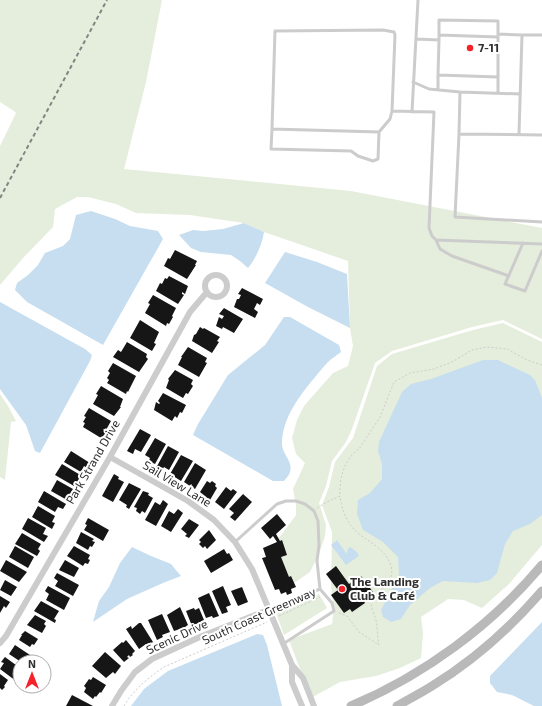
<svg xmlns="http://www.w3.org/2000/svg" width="542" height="706" font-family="'Exo 2',sans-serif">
	<rect width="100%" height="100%" fill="#fff"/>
	<!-- green -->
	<path fill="#e5eedc" d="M0,0H162L146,82L124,169L351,191L542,228V339L503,320L472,327L392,351L375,363L352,429L346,442L332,461L326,486L319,503L326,525L325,536L319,554L310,572L297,581L280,589L274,563L276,542L296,515V505L293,489L305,463L296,454L292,438L297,420L304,406L333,373L348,366L353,346L350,328L348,261L264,232L244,223L190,215L136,213L116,204L88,197H77L55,209L53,227L24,257L0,285V146L16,113L14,111L0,102Z
		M503,323L542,342V545L509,584L482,608L464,600L448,599L421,617L423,634L421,658L400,668L376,676L340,682L311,698L289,640L332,624L334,608L331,587L332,532L322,505L329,487L335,462L353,438L377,366L392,354L473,330Z
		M0,394L8,406L16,421L11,422L5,480L0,477Z
		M319,594L327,608L284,635L276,613Z"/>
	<!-- water -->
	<path fill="#c6deef" d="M91,211L115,219L130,226L158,231L163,239L103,345L27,302L15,290L17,283L28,275L38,265L45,253L63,246L70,239L76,215Z
		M244,223L264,232C262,245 256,258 248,268L240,261L231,255L201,252L191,248L179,235L193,230L203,231L223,229Z
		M285,252L317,262L347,274L350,328L308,307L265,283Z
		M0,302L85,349L92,355L90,361L40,453L35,451L26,425L0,389Z
		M284,317H290L339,345L341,352C337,355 332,358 328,362C324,366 320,371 316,376C300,395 282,418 282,444C282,457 300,465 284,481H273L193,435L198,424L228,375L265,345Z
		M483,360H498L530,375L535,380L542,398V515L530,524L513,531L505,544L497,573L490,580L477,583L443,581L430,588L410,605L401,619L391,622L383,617L381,610L399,575L398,557L383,542L363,530L357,514L358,500L370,493L382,479V464L378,451L379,442L402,392L411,384L431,379Z
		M337,540L346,553L348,552L347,550L350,547L357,552L359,556L346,565L331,545Z
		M132,547L151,556L171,564L181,576L163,583L127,599L93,622L99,601L109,587L120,563Z
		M542,622V706H534L512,695L497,692L490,683V676Z
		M257,634L263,635L267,645L282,706H131L144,689L168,671Z"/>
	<!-- building -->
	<path fill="#161616" d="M175,250L197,261L195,265H196L187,279L164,266L168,258L170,259Z
		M169,276L188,286L185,294L182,292V294L184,295L178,304L156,291L160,283L162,284L165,278L167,279Z
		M242,288L263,299L260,305L257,303L254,309L258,312L255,318L234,307L237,299H239L241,295L238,294Z
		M153,295L176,308L172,316L173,317L169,324L167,323L166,326L145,313L150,304L148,303Z
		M224,308L243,319L234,333L223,327L222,329L216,326L219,317L222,319L224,316L219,314Z
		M140,320L159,332L154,343L156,344L152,351L130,338Z
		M200,327L203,329L204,328L220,337L217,341L219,342L212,353L192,341L194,335L196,334Z
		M127,342L147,354L146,357L148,359L139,372L113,357L118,350L121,352Z
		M188,347L207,358L205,362L207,363L199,377L178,365L182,357H181Z
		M113,363L136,376L128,392L127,391L126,394L107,383L109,380L107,378L110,373L108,371Z
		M175,370L193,380L191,384L193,386L188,394L186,393L183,398L166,388L169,380L168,379Z
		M101,386L123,399L120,407H121L114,416L93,404L98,395L96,394Z
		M163,393L186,405L182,413L180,412L177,418L175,416L172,421L154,410L156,402L159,404L160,403L158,401Z
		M89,408L111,421L106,430L104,429L103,430L107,432L101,438L83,427L85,423L83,422L86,417L84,416Z
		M140,429L151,435L141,452L135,449L133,454L127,451Z
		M155,438L166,444L155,464L153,463L152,465L148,463L150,458L145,455Z
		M168,446L179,452L169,470L164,467L161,472L156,468Z
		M71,451L90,463L87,468L84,466L81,472L64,462Z
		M181,455L193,461L181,481L170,474Z
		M195,463L206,470L195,489L191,486L192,485L191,484L190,486L184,482Z
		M62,464L82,476L74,486L55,475Z
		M114,474L119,477L118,479L124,482L113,502L102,496Z
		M57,480L73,489L67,500L51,491Z
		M207,481L210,483L212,481L216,484L215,486L217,488L210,500L200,492Z
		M129,483L141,489L129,509L126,507L127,505L119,500Z
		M226,487L231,491L233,489L237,492L224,509L215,502Z
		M44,491L66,504L63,509L58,507L55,512L38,502Z
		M143,491L149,493L148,495L153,498L145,513L142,511L140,514L136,511L137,508L134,507Z
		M243,494L252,502L235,521L230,517L234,513L229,509Z
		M163,500L168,504L156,526L145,520L155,502L160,505Z
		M38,506L55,516L52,522L55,523L52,529L32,517Z
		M178,509L183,513L171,532L161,526L169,511L174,514Z
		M277,514L286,525L276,534L280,541L282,540L287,555L281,557L289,577L291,576L296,587L291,589L292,593L287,595L286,592L281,594L279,589L275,590L262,558L266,557L263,548L277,542L273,536L270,539L261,528Z
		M28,518L46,528L43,534L48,536L44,542L22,529Z
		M88,518L109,530L103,541L84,530L87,525L85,524Z
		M189,519L199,525L189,538L185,536L187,534L181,529Z
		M209,530L216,540L207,549L205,546L203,548L199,544L201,542L199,540Z
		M81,532L94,539L92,541L95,542L92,547L90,546L88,550L76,543Z
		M22,533L41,544L38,549L40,551L37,556L15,544Z
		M15,546L34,557L28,568L9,557Z
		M74,546L90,555L88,559L90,560L88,564L85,563L83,566L67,556Z
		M224,549L227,554L229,553L233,560L211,573L204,561Z
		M6,560L27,572L19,582L0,571Z
		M65,560L79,568L74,577L59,570Z
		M336,566L349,584L361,576L373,592L363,599L365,603L352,612L350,609L344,613L331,595L338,590L326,574Z
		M57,573L79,585L73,596L55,586L58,581L54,578Z
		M5,580L17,587L11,596L0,590Z
		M48,586L70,598L64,610L46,600L49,594L45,591Z
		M223,586L231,605L226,607L228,612L222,614L212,591Z
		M242,587L248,602L238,606L231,591Z
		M209,593L219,616L213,618L212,616L206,618L198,598Z
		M0,596L10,602L6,608L4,606L0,613Z
		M41,601L59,611L54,619L56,620L55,623L34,611Z
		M180,607L188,625L185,627L186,628L184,629L183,628L174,631L167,615Z
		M194,608L195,610L199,608L204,620L192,626L186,611Z
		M162,614L170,632L162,635L163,637L157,640L148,620Z
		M35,615L46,621L44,624L46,626L42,633L27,625Z
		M139,623H141L153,642L147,646L146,644L139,649L126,629L131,626L132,629Z
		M25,631L38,639L34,645L32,644L30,647L19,640L22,635H21Z
		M126,640L135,651L132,654L133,655L130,657L129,655L127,657L129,658L124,662L113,650L122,642L123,643Z
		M15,645L33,657L30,661L28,659L26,662H21L9,654Z
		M105,652L121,666L115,674L113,672L106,678L92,666Z
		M5,657L20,668V675L16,681L0,669L4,663L1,662Z
		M0,674L8,680L4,686L5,687L2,690L0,688Z
		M93,677L106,685L101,693L100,692L96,697L95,696L93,699L84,692L86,688L84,686L89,679L91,680Z
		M72,695L93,706H66Z"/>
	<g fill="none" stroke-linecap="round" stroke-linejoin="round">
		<!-- path -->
		<path stroke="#ccc" stroke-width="1" stroke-dasharray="2 2" stroke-linecap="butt" d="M317,508L325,503L340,496C339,479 344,459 359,449L380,417L394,382L410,373L434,369L452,362L472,350L487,347L507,349L527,360L542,365
			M339,613L347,616L359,632L379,645C377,636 378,626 375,617C374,613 370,608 372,603C377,589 396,584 391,566C386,550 371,543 359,534C347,524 342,511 340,496
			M279,616L320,597
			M124,706C134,689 148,678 164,667L267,622"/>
		<!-- lane -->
		<path stroke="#ccc" stroke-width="3" d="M498,34L522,35
			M439,35L498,37
			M416,39L439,40V20L498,21V77L438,75L439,40
			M498,77V93
			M413,82L429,89L460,92L520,94
			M438,90V75
			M460,92L459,134L542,135
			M412,112L418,0
			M272,129L271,149L351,151L358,156L373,161L378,159L379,132L390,119L392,111L434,112L429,228L432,236L436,240L542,244
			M379,132L272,129L275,31L383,30L394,32L395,35L392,111
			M459,134L455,217L542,222
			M519,134L522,35H542
			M436,240L440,249L452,256L509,276
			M523,243L505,284L525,291L542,251
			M235,542L277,504L286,501H296L305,504L314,511L318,521L319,545L317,561L320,589L268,610
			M283,644L334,611L332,603L320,589"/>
		<!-- street -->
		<path stroke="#ccc" stroke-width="6" d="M205 286a11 11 0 1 1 22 0a11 11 0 1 1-22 0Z
			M110,457L188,501L214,520L235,542L252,569L292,665L303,678L314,706
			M0,643L6,636L110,457L190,312L207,292
			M292,665V682L302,706
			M112,706L121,691L135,672L152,659L202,636L268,610"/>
		<!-- secondary -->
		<path stroke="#b9b9b9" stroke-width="9" d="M351,706C424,675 491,626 542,565
			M397,706C409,699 421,693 432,686C473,661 511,627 542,591"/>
		<!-- rail -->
		<path stroke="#848484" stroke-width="2" stroke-dasharray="4 3" stroke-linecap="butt" d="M0,198L107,0"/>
	</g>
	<!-- markers -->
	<g fill="#f6222a" stroke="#fff" stroke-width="1.5">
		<circle cx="470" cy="48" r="4"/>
		<circle cx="342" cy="589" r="4"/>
	</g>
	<g text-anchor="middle" stroke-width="4" stroke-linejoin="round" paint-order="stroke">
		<!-- poi labels -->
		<g font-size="12" font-weight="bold" fill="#2f2f2f" stroke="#fff" text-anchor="start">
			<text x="478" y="52">7-11</text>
			<text x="350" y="586">The Landing<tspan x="350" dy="14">Club &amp; Café</tspan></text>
		</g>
		<!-- street labels -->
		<g font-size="12" fill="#2f2f2f" stroke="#fff">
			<text transform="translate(93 462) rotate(-60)" y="4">Park Strand Drive</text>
			<text transform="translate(177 484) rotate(31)" y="4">Sail View Lane</text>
			<text transform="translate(259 616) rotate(-24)" y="4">South Coast Greenway</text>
			<text transform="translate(177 637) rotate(-25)" y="4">Scenic Drive</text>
		</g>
	</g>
	<!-- north arrow -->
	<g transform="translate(32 674)"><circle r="19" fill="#ffffff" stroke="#acacac"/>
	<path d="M0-3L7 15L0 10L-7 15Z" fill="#f6222a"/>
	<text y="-6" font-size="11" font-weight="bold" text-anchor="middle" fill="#2f2f2f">N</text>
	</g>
</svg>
